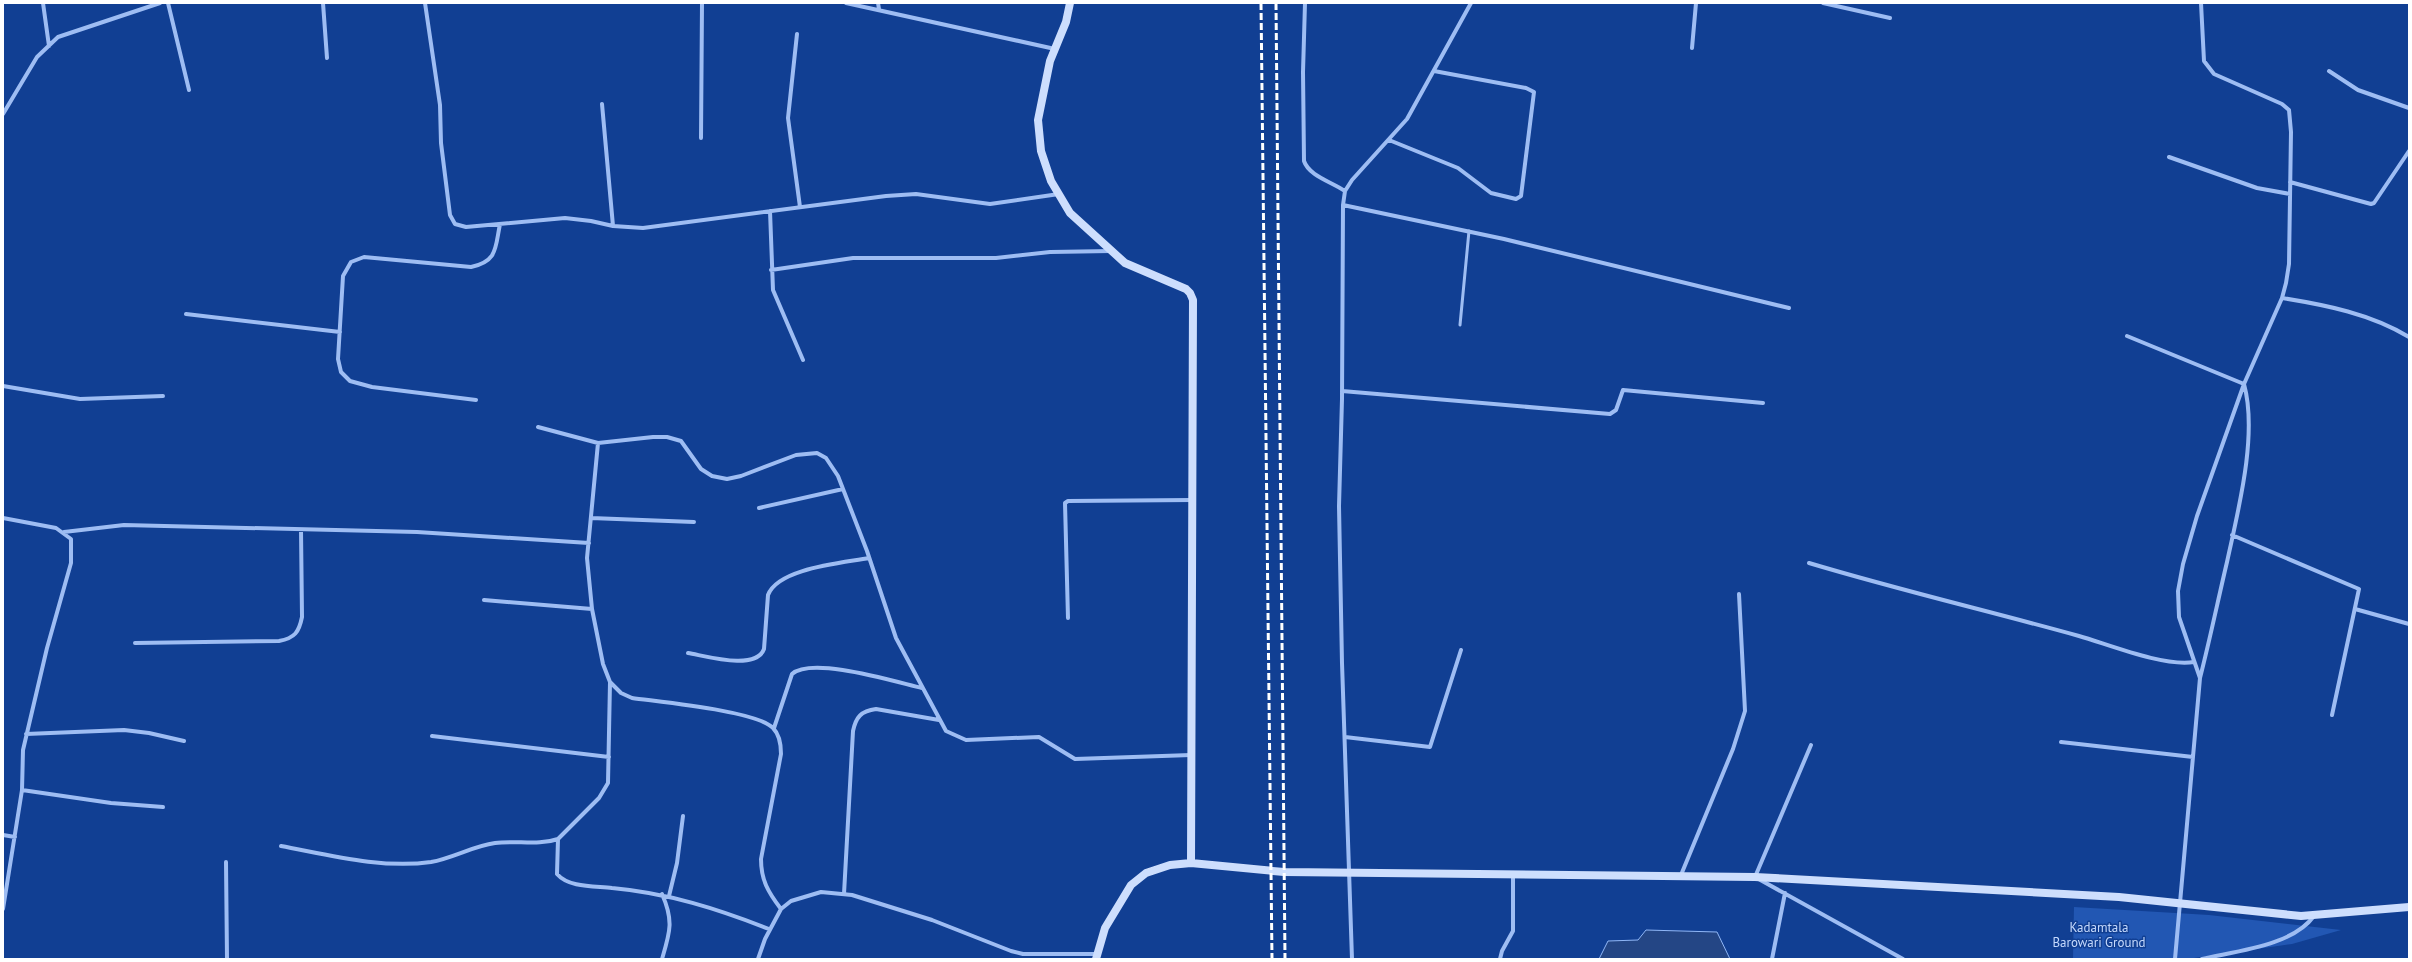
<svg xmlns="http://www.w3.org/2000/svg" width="2412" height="962" font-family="'PT Sans',sans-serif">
	<rect width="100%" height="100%" fill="#113f93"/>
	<!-- green -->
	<path fill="#2257b3" d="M2074,907L2209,915L2341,930L2292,944L2187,959H2073Z"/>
	<!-- water -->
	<path fill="#244685" stroke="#90b7f7" d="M1646,930L1717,932L1730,959H1599L1608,941L1638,940Z"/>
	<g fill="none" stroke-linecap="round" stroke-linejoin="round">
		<!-- lane -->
		<path stroke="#9ebdf3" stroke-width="3" d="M1460,325L1469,231"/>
		<!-- street -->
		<path stroke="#9ebdf3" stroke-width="4" d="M43,3L49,46
			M168,3L189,90
			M323,3L327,58
			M425,3L440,105L441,143L450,215L455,224L466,227L565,218L591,221L613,226L643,228L886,196L916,194L990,204L1059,194
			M846,3L1055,49
			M878,3L879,9
			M1305,3L1303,72L1304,161C1309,176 1332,182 1345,191
			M1823,3L1890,18
			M797,34L788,118L800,207
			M1692,48L1696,3
			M2329,71L2358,90L2409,108
			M602,104L613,226
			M3,114L37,57L58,37L160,3
			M701,138L702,3
			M1389,140L1458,168L1491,193L1516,199L1521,196L1534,92L1526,88L1434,71
			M2169,157L2257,188L2290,194
			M2290,182L2371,204L2374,203L2409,151
			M1343,205L1504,239L1789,308
			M770,211L773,290L803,360
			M771,270L853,258H996L1050,252L1111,251
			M2282,298C2326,305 2371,314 2409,337
			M186,314L340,332
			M2127,336L2244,384C2258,435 2238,511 2227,562C2218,600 2210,639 2200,678
			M3,386L80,399L163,396
			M1342,391L1610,414L1616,410L1623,390L1763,403
			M476,400L372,387L350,381L341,372L338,359L343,276L351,262L364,257L471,267C498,261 495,248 500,224
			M538,427L598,443L653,437H667L681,441L701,469L712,476L727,479L741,476L796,455L817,453L826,458L838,476L867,551L896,638L946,731L966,740L1039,737L1075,759L1191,755
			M598,443L587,558L592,609L603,664L610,682L621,693L632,698C660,702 757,711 773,728C780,735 781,745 781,754L761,859C761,880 768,892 781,909
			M759,508L843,489
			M3,518L56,528L71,539V563L47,648L23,750L22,790L3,909
			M591,518L694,522
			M64,532L124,525L417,532L589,543
			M2232,535L2359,589L2332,715
			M1809,563C1899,590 1989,611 2079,636C2110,645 2164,667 2194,662
			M484,600L592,609
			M2355,609L2409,624
			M1068,618L1065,503L1068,501L1192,500
			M135,643L279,641C295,638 299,632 302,617L301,530
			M688,653C706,656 756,671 764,649L768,595C778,568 843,563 869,558
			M774,728L792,674C812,656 896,682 922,688
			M26,734L124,730L149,733L184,741
			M432,736L609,757
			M1345,737L1430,747L1461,650
			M2061,742L2193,757
			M1811,745L1755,877L1903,959
			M22,790L111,803L163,807
			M3,835L15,837
			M558,839L557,874C569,888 595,886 612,888C668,893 718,909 769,929
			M281,846C329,855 382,869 431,862C453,858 473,846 495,843C516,840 538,846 558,839L599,798L608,783L610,682
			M226,862L227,959
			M1681,875L1733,749L1745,711L1739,594
			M844,894L853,731C856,717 861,711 876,709L939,720
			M669,896L677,863L683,816
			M662,959C670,932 674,921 662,894
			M758,959L765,939L781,909L791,901L821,892L852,895L932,920L1011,951L1023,954H1097
			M1352,959L1342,663L1339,506L1342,399L1343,205L1345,191L1352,180L1407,119L1471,3
			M1500,959L1502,951L1513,931V874
			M1772,959L1785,893
			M2175,959L2200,678L2179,617L2178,591L2183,564L2197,516L2244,384L2282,298L2286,283L2289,264L2291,132L2289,110L2282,104L2214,74L2204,61L2201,3
			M2202,959C2237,951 2292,946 2314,916"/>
		<!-- secondary -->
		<path stroke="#cddefd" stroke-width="8" d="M1070,3L1066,22L1050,61L1038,120L1041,151L1051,181L1070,213L1125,263L1186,289L1190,293L1193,300L1191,863
			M1096,959L1105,928L1131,885L1146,873L1170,865L1191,863L1284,872L1755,877L2119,897L2301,916L2409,907"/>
		<!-- rail -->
		<path stroke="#fff" stroke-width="3" stroke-dasharray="7 3" stroke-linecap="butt" d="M1261,3L1272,959
			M1276,3L1285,959"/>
	</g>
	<g text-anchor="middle" stroke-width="3" stroke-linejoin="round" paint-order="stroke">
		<!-- park labels -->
		<g font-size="13" fill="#c6dafd" stroke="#113f93">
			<text x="2099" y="932">Kadamtala<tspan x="2099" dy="15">Barowari Ground</tspan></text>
		</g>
	</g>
	<!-- border -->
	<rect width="2412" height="962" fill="none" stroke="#ffffff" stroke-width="8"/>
</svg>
